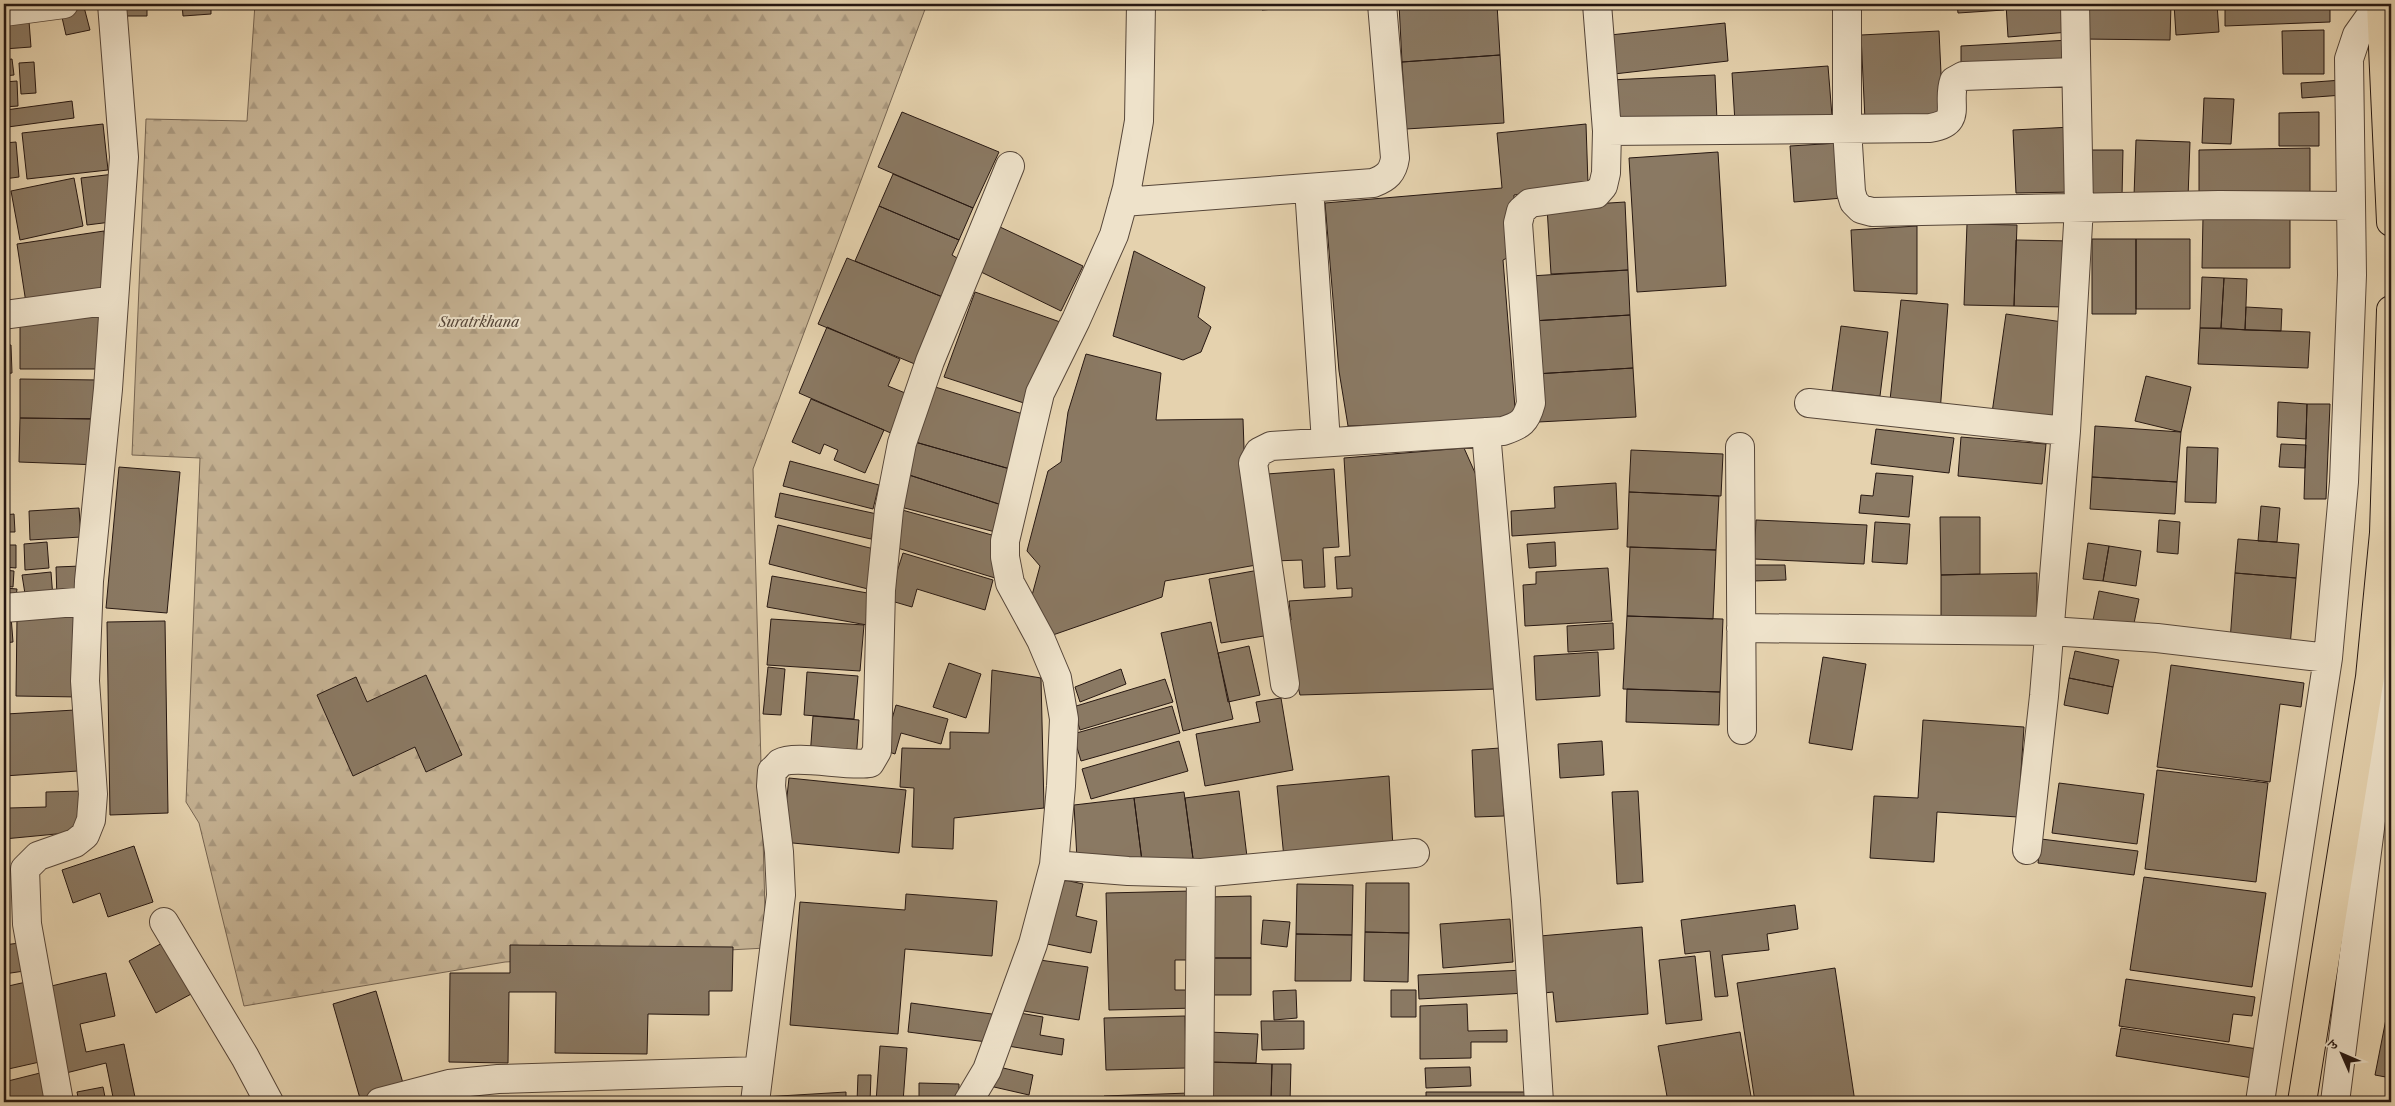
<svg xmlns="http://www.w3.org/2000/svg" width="2395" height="1106" font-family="'Libre Caslon Text','Noto Serif Devanagari',serif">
	<defs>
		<pattern id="forest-firs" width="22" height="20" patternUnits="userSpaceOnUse" patternTransform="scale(1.25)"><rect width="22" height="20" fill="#c5b293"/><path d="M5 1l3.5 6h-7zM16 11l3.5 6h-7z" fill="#a9987e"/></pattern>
	</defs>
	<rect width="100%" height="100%" fill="#e5d2ae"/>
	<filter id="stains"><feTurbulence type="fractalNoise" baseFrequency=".004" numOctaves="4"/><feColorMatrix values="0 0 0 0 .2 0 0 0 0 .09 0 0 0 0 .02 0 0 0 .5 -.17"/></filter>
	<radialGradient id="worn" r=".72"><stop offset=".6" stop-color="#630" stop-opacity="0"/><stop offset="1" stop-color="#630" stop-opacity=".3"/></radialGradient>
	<!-- forest -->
	<path fill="url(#forest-firs)" stroke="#766552" d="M255,4H927L753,469L766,948L505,962L244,1006L199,823L186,802L200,458L132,455L146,119L247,121Z"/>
	<!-- building -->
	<path fill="#8a7963" stroke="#271812" d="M120,4H147V16H120Z
		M182,4H211V14L183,16Z
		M1262,4H1338L1262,10Z
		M1399,4H1497L1500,55L1402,62Z
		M1957,4H2003L2004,10L1958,13Z
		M2006,4H2068L2069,32L2008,37Z
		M2082,4H2171L2170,40L2082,39Z
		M2174,4H2217L2219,32L2176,35Z
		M2225,4H2330V22L2225,26Z
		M84,7L90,30L66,35L61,13Z
		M29,21L31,47L4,49V23Z
		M1725,23L1728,61L1614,74L1610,35Z
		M2324,30V74H2283L2282,31Z
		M1939,31L1943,116L1865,120L1861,35Z
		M2070,40L2066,64L1961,70V46Z
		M1500,55L1504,123L1406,129L1402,62Z
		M12,59L14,75L4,76V60Z
		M34,62L36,93L21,94L19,63Z
		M1828,66L1832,116L1735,123L1732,73Z
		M1715,75L1717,120L1612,126L1610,80Z
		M2342,80L2343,95L2302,98L2301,83Z
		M17,81L18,106L4,107V82Z
		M2204,98L2234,99L2231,144L2202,143Z
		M72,101L74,118L8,127L6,110Z
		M902,112L999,152L973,208L878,167Z
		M2319,112V146H2279V113Z
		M103,124L108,170L27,179L22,133Z
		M1586,124L1588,184L1514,195L1513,255L1503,260L1516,420L1348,426L1339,371L1325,203L1502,188L1497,133Z
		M2072,127L2074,192L2016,193L2013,130Z
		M2136,140L2190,142L2188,198L2134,196Z
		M16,142L19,177L4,179V143Z
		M1839,143L1843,198L1794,202L1790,146Z
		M2310,148V199L2199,201V150Z
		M2091,150H2123L2122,197H2091Z
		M1718,152L1726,286L1637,292L1629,158Z
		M114,174L119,221L87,225L81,178Z
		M893,174L973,208L959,240L879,206Z
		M74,178L83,226L20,240L11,191Z
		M1625,202L1628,270L1551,274L1547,207Z
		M879,206L959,240L952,255L962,261L945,298L855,261Z
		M4,208L9,242L4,243Z
		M2203,217H2290V268H2202Z
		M1967,224L2017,225L2014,306L1964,305Z
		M1917,226V294L1854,291L1851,230Z
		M1000,227L1083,266L1061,311L979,271Z
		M104,231L110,294L26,303L17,244Z
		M2092,239H2136V314H2092Z
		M2136,239H2190V309H2136Z
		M2016,240L2069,241L2067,307L2014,306Z
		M1134,251L1205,287L1198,317L1211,327L1201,352L1183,360L1113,336Z
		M847,258L945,298L922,367L818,324Z
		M1628,270L1630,315L1532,321L1530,276Z
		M2202,277L2224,278L2221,328H2200Z
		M2224,278L2247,279L2245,330L2221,328Z
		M975,292L1063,323L1030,405L944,377Z
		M1901,300L1948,304L1940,413L1889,409Z
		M2246,307L2282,309L2281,331L2245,330Z
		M2006,314L2070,323L2056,422L1992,413Z
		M1630,315L1633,368L1535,374L1532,321Z
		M101,316V369H20V317Z
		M1841,326L1888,332L1880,396L1832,391Z
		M827,327L900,359L888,386L910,395L893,434L799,393Z
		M2200,328L2310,332L2308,368L2198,364Z
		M4,345H11L12,373L4,374Z
		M1086,354L1161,373L1156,420L1243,419L1245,477L1262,564L1165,581L1162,597L1050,636L1031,599L1040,566L1027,551L1048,471L1061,462L1068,412Z
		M1633,368L1636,417L1538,422L1535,374Z
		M2146,376L2191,387L2181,432L2135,421Z
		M20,379L99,380V419L20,418Z
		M932,386L1026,415L1010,469L915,442Z
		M811,399L884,430L865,473L834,460L838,450L824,444L820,454L792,442Z
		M2278,402L2307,404L2306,439L2277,437Z
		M2307,404H2330L2326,499H2304Z
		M20,418L99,419L100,465L19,462Z
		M2095,426L2181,432L2177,482L2092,477Z
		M1876,429L1954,438L1949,473L1871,464Z
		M1961,437L2046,444L2042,484L1958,476Z
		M915,442L1010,469L1008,507L906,474Z
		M2281,444L2306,445L2305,468L2279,467Z
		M2187,447L2218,448L2216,503L2185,502Z
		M1464,448L1476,475L1495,689L1300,695L1282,620H1291L1289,601L1352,597V588L1337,589L1335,557L1350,556L1344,458Z
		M1631,450L1723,454L1721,496L1629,492Z
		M790,461L879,485L873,509L783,486Z
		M119,467L180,472L167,613L106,608Z
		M1334,469L1339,547L1323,548L1325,587L1304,588L1302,560L1273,561L1267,474Z
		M1876,473L1913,476L1909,517L1859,513L1861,495L1873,496Z
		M906,474L1008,507L999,533L897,506Z
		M2092,477L2177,482L2175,514L2090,509Z
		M1616,483L1618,529L1512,536L1511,511L1555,508L1554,487Z
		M1629,492L1719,496L1716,550L1627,547Z
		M780,493L877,514L871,539L775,517Z
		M2261,506L2280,508L2277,542L2258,541Z
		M79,508L81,537L30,540L29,511Z
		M895,508L999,537L995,578L891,546Z
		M14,514L15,532H4V515Z
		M1940,517H1980V574L1941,575Z
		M1756,520L1867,525L1864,564L1754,559Z
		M2159,520L2180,522L2178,554L2157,552Z
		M1875,522L1910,524L1907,564L1872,562Z
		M778,525L878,550L868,589L769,564Z
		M2238,539L2299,544L2296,578L2235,573Z
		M47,542L49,568L25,570L24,544Z
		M1555,542L1556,566L1529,568L1527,544Z
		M2088,543L2109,546L2103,581L2083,579Z
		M5,545H16V568L4,567Z
		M2109,546L2141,551L2136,586L2103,581Z
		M1630,547L1716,550L1713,619L1627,616Z
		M903,553L993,580L985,610L917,589L912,607L888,600Z
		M1753,565H1785L1786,580L1753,581Z
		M81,566V598L57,599L56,567Z
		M1608,568L1612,621L1525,626L1523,585L1536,584V572Z
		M4,570L14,571L13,587L4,586Z
		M1259,570L1270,635L1221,643L1209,579Z
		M51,572L53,598L26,600L22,575Z
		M2037,573V627L1941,628V575Z
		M2235,573L2296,578L2290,646L2230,641Z
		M772,576L873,594L867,625L767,607Z
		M5,588L17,589L15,605L4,598Z
		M2099,591L2139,599L2132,633L2092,625Z
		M11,616L13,642L4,643V617Z
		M1627,616L1723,619L1720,692L1623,689Z
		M17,617H82L80,697L16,696Z
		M771,619L864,625L860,671L767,665Z
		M165,621L168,813L110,815L107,622Z
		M1211,622L1233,719L1183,731L1161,633Z
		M1613,623L1614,649L1568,652L1567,626Z
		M1249,646L1260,695L1228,702L1218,653Z
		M4,648H6L8,701H4Z
		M2075,651L2119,660L2113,687L2069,678Z
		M1598,652L1600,696L1536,700L1534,656Z
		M1823,657L1866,664L1852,750L1809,743Z
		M949,663L981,674L966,718L933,707Z
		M2171,665L2304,683L2301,707L2280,704L2270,782L2157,767Z
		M768,667L785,669L781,715L763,714Z
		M1121,669L1126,684L1080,702L1075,687Z
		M992,670L1041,678L1044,808L954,818L953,849L912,847L914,788L900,787L902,748L950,749V732L989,733Z
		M807,672L858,676L854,719L804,715Z
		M426,675L462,755L426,772L415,747L353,776L317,695L356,677L367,702Z
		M2069,678L2113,687L2108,714L2064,705Z
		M1165,679L1173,702L1080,730L1073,707Z
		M1627,689L1720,692L1719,725L1626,722Z
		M1281,698L1293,770L1205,786L1196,734L1260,722L1256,702Z
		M896,705L948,719L941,744L901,733L895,754L883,750Z
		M1172,706L1180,733L1081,761L1073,734Z
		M75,710L78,771L4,776L6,714Z
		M813,716L859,720L856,760L810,757Z
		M1923,720L2024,727L2018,817L1937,812L1934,862L1870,858L1874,796L1918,798Z
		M1179,741L1188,771L1091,799L1082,769Z
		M1602,741L1604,775L1560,778L1558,744Z
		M1500,748L1504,816L1475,817L1472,750Z
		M2157,770L2268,783L2256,882L2145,869Z
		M1389,776L1393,848L1284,858L1277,786Z
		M789,778L906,790L899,853L782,842Z
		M2059,783L2144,794L2137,844L2052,833Z
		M4,788H9V808L46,807V792L83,791L77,832L4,839Z
		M1239,791L1248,865L1194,866L1185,798Z
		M1638,791L1643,882L1617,884L1612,792Z
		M1184,792L1194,866L1142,861L1134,798Z
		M1134,798L1142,861L1077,859L1074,805Z
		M2041,839L2138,851L2134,875L2038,863Z
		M134,846L153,902L108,917L100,893L73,903L62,870Z
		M2144,877L2266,893L2252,987L2130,970Z
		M1056,878L1083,884L1076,916L1097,921L1091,953L1042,943Z
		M1366,883H1409V933L1365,932Z
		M1297,884L1353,885L1352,935L1296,934Z
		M1192,891V960H1175V990H1196L1197,1008L1109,1010L1106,893Z
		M906,894L997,901L992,956L905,949L898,1034L790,1025L800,902L905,910Z
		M1251,896V958H1208V897Z
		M1795,905L1798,929L1767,934L1769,950L1722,955L1728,996L1715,997L1710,951L1685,954L1681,920Z
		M1510,919L1513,962L1443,968L1440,924Z
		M1263,920L1290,922L1287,947L1261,944Z
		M1642,927L1648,1014L1556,1022L1553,992L1544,993L1540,936Z
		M1365,932L1409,933L1408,982L1364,981Z
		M1296,934L1352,935L1351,981H1295Z
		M166,941L193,993L156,1013L129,961Z
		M27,942L31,970L4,974V945Z
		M510,945L733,947L732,991H709V1015L648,1014L647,1054L555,1053L556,992H509L508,1063L449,1062L450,973H510Z
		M1695,956L1702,1020L1666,1024L1659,960Z
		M1208,958H1251V995H1208Z
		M1033,959L1088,967L1079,1020L1024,1011Z
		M1835,968L1855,1102H1755L1737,983Z
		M1524,970L1526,993L1419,999L1418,975Z
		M106,973L115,1016L80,1024L86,1052L124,1044L136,1102H114L106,1063L62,1074L43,988Z
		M2126,979L2255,997L2252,1016L2233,1014L2229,1042L2119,1026Z
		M26,982L44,1061L4,1070V987Z
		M1296,990L1297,1018L1274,1020L1273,991Z
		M1391,990H1416V1017H1391Z
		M376,991L405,1090L361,1102L333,1004Z
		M2391,993V1015L2387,1014Z
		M911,1003L999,1015L995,1043L908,1032Z
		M1467,1004L1468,1031L1507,1030V1042H1471V1058L1420,1059V1006Z
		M1014,1012L1043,1017L1040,1035L1064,1039L1062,1055L1008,1046Z
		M2387,1014L2391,1015V1078L2375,1075Z
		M1185,1016L1186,1068L1106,1070L1104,1018Z
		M1261,1021H1304V1049L1262,1050Z
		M2121,1028L2264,1050L2259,1079L2116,1056Z
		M1208,1032L1258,1034L1256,1063L1208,1062Z
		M1740,1032L1752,1102H1668L1658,1046Z
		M880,1046L907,1048L903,1102H876Z
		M1208,1062L1272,1064L1271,1102L1206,1101Z
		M1272,1064H1291L1290,1102H1271Z
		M999,1067L1033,1075L1029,1095L994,1087Z
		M1470,1067L1471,1086L1426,1088L1425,1068Z
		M44,1072L51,1102H4V1082Z
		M858,1075H871L870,1102H857Z
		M2391,1077V1102H2386Z
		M919,1083L959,1084V1102H919Z
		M103,1087L106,1102H79L77,1092Z
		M846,1092V1102H762L763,1097Z
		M1426,1092H1526V1102H1426Z
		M1189,1093V1102H1104V1096Z
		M638,1100L639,1102H612Z"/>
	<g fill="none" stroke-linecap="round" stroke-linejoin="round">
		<defs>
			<path id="street" d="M1847,4V129L1851,192L1854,202L1861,209L1872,212L2219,205L2351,206
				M4,12L64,4
				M1607,131L1930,128C1964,123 1946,104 1954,81L1963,76L2076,72
				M1309,188L1326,442
				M1123,202L1373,183C1387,178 1393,172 1395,158L1382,4
				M4,315L114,300
				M1809,403L2066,431
				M1486,432L1526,901L1539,1102
				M1740,447L1742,730
				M4,608L88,601
				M1741,628L2050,631L2157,638L2328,658
				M1285,684L1253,463L1259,452L1271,446L1503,431C1521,425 1526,422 1531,403L1518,223L1521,211L1530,203L1596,194L1603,186L1606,173L1607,131L1597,4
				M2027,850L2044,696L2066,431L2079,207L2075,4
				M1054,865L1128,871L1201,873L1415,853
				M164,922L245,1057L269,1102
				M59,1102L27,924L25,869L38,856L75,843L85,835L91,820L93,794L85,681L89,581L108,389L124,157L112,4
				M380,1102L449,1084L498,1079L759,1071
				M755,1102L781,895L779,852L771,786L772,771C775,769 778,765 780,763C796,754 848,767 870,763L877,751L881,590L889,510L902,443L930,361L1010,166
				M968,1102L987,1070L1033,944L1054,865L1061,786L1064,719L1057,678L1041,640L1010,583L1005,557V541L1040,393L1076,320L1114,235L1127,188L1139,121L1141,4
				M1199,1102L1201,873
				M2260,1102L2328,658L2344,482L2352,275L2349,59L2357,35L2379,4
				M2335,1102L2391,664"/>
			<path id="highway" d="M2381,4L2391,222
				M2302,1102L2370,677L2384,533L2391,310"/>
		</defs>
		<!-- street casing -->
		<use href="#street" stroke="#564639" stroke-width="30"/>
		<!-- highway casing -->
		<use href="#highway" stroke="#271812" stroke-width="30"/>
		<!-- street -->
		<use href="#street" stroke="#eee2ca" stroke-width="28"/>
		<!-- highway -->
		<use href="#highway" stroke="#e5d2ae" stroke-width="28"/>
	</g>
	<g text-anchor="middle" stroke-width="4" stroke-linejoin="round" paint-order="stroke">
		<!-- park labels -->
		<g font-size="14" font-style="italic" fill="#564639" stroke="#eee2ca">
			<text x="479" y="327">Suratrkhana</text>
		</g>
	</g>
	<!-- margin -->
	<rect width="2395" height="1106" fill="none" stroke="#e5d2ae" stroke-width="20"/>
	<rect x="5" y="5" width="2385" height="1096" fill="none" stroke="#271812" stroke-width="2.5"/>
	<rect x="10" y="10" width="2375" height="1086" fill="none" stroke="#271812"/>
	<!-- north arrow -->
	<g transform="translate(2342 1054) rotate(315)" stroke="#eee2ca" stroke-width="4" paint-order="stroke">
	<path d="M0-4L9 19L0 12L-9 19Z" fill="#271812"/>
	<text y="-8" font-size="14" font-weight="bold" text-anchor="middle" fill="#271812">उ</text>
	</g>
	<rect width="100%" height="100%" filter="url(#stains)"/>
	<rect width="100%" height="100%" fill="url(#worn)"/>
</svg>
